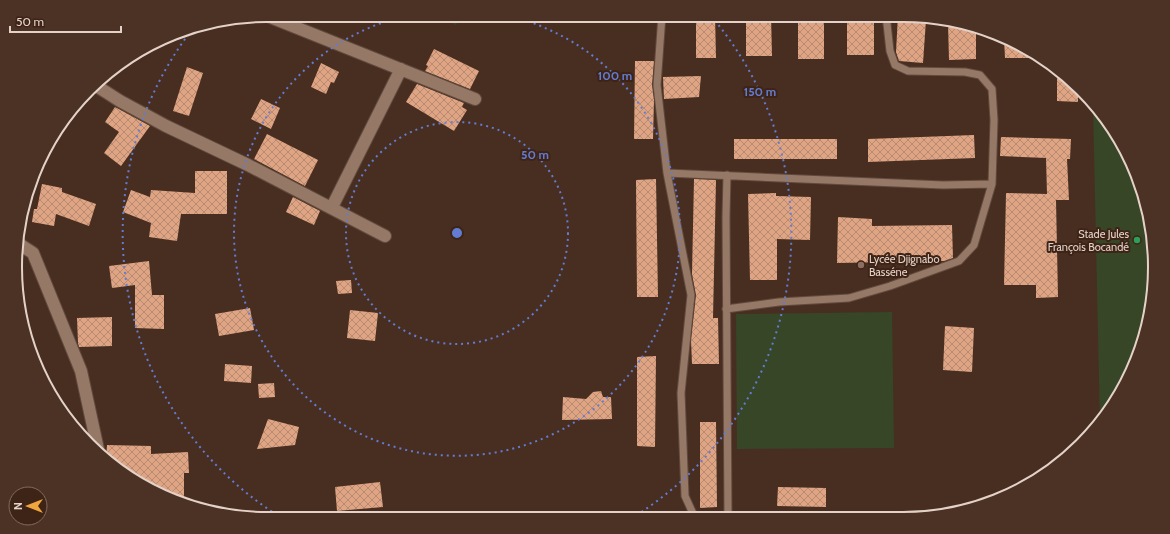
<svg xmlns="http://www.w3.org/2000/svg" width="1170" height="534" font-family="Cabin,sans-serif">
	<defs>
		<pattern id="building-cross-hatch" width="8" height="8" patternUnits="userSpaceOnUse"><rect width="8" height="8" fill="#dfa483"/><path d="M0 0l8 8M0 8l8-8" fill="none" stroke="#b88b71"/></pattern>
	</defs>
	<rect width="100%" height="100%" fill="#482e20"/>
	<!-- grass -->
	<path fill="#374627" d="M434,15H460L456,25Z
		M1093,106L1136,170L1155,267L1136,363L1103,420L1100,424Z
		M892,312L894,448L737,449L736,314Z"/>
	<!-- building -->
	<path fill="url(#building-cross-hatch)" d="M696,15H715L716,58H696Z
		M746,15H771L772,56H746Z
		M798,15H824V59H798Z
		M847,15H874V55H847Z
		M898,15L926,20L923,63L899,61L896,52Z
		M948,24L976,29V59L949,60Z
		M1004,38L1025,51L1034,58H1005Z
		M434,49L479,71L470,89L425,71L428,66L426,65Z
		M635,61H654L652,85L654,100L653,139H634Z
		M321,63L339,72L334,83L331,82L326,94L311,87Z
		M187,67L203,73L189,116L173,111Z
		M1057,73L1078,87V102L1057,101Z
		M701,76L699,97L664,99L663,77Z
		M417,84L464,103L462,107L467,110L454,131L406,102Z
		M261,99L280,108L271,129L251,119Z
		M115,107L150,126L121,166L104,153L119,132L105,122Z
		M267,134L318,160L305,186L254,159Z
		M974,135L975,158L868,162V139Z
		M1001,137L1071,139L1070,159H1067L1069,200H1056L1058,297L1036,298V285H1004L1006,193L1047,194L1046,158L1000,156Z
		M734,139H837V159H734Z
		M195,171H227V214H181L177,241L149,237L151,223L123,212L131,190L150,197L151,190L195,193Z
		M656,179L658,297H637L636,180Z
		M694,179L716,180L713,318H718L719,364H692L691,340L696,295L692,274Z
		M42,184L62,188V192L96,204L89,226L56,214L54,226L32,222L34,209H37Z
		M776,193V196L811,197L810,240L777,239V280H750L748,194Z
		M293,197L320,211L314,225L286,212Z
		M838,217L872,219V226L952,225L953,258L944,261L837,263Z
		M149,261L152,295H164V329L135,328V285L112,288L109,266Z
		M351,280L352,293L338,294L336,281Z
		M250,308L254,330L219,336L215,314Z
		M350,310L378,313L375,341L347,338Z
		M112,317V346L79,347L78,343L77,318Z
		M945,326L974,328L972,372L943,370Z
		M656,356L655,447L637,446V357Z
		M225,364L252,366L251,383L224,381Z
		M274,383L275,397L259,398L258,384Z
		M601,391L603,397H611L612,419L562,420L563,397L586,399L593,392Z
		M268,419L299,427L295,445L257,449Z
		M700,422H716L717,507L700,508Z
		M107,445L151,446V454L188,452L189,473H184V503L171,500L106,460Z
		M380,482L383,507L337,511L335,487Z
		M778,487L826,488V507L777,506Z"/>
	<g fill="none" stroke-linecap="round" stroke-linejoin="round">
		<defs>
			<path id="lane" d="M662,15L657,85L667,173L691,295L681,393L685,496L695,518
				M667,173L943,185L992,184
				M727,175L726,217L728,517
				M726,309L779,302L849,298L890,286L959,261L974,245L992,184L994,120L992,89L980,75L965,72L908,71L895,65L890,51L886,15"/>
			<path id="street" d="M265,15L475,99
				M95,85L120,101L166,126L248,165L385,236
				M332,207L401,69
				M19,244L33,253L81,371L99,454"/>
		</defs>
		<!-- lane casing -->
		<use href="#lane" stroke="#614b3e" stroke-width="9"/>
		<!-- street casing -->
		<use href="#street" stroke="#614b3e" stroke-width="14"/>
		<!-- lane -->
		<use href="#lane" stroke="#967867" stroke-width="7"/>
		<!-- street -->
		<use href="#street" stroke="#967867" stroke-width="12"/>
	</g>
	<!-- distance rings -->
	<g fill="none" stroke="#637cd3" stroke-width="2" stroke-dasharray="2 4">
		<circle cx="457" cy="233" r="111"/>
		<path d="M505 15A223 223 0 1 1 409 15"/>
		<path d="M282 518A334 334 0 0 1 194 27M711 16A334 334 0 0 1 632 518"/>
	</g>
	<!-- markers -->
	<circle fill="#2e9e5b" stroke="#3e2416" stroke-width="1.5" cx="1137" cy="240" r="4"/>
	<circle fill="#8d6e63" stroke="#3e2416" stroke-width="1.5" cx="861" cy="265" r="4"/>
	<g text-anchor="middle" stroke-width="4" stroke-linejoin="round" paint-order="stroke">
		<!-- poi labels -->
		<g font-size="11" fill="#e4d2c9" stroke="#3e2416" text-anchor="end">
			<text x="1129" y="238">Stade Jules<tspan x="1129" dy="13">François Bocandé</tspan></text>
			<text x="869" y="263" text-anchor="start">Lycée Djignabo<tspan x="869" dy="13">Basséne</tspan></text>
		</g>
	</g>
	<!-- crop -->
	<path d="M0 0H1170V534H0ZM267 22H903A245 245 0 0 1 1148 267V267A245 245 0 0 1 903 512H267A245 245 0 0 1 22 267V267A245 245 0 0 1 267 22Z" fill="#4b3224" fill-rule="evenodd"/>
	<path fill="none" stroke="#e4d2c9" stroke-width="2" d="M267 22H903A245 245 0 0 1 1148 267V267A245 245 0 0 1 903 512H267A245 245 0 0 1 22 267V267A245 245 0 0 1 267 22Z"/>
	<circle cx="457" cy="233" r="6" fill="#637cd3" stroke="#3e2416" stroke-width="2"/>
	<g font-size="12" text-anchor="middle" font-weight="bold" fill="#637cd3" stroke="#3e2416" stroke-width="4" stroke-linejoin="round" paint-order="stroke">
		<text x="615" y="80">100 m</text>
		<text x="760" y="96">150 m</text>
		<text x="535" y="159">50 m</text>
	</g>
	<!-- north arrow -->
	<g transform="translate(28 506) rotate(270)"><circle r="19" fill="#3e2416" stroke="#806a5e"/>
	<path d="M0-3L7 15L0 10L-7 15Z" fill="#f0a63e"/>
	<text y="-6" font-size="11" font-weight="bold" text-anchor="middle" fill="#e4d2c9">N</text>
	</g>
	<!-- scale -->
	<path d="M10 26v6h111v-6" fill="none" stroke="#e4d2c9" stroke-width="2"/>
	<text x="16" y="26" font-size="12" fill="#e4d2c9" stroke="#3e2416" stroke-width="3" paint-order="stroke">50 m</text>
</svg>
